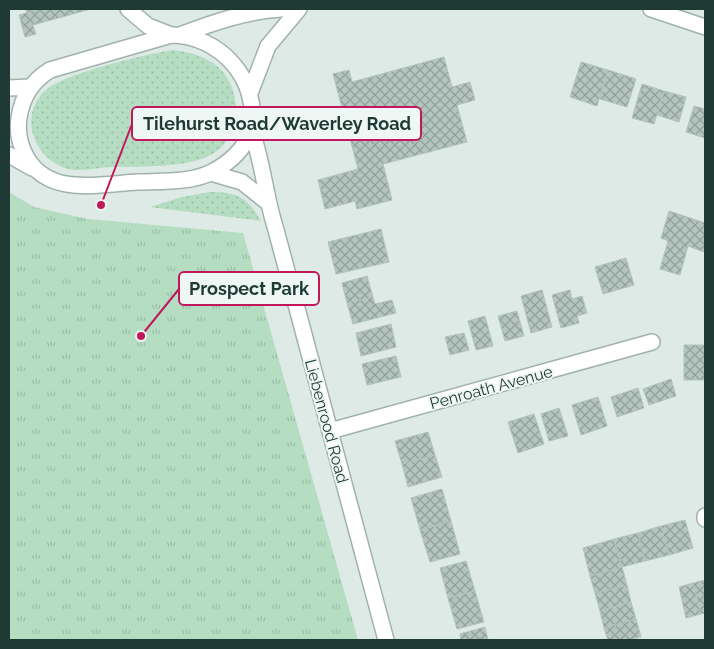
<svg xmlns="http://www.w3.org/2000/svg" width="714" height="649" font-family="Raleway,sans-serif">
	<defs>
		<pattern id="grass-dots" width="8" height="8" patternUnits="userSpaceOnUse" patternTransform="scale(1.25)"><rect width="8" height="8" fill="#b5ddc2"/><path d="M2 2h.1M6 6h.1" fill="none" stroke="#9bbea7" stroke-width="1.8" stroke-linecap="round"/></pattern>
		<pattern id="park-tufts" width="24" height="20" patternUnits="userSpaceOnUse" patternTransform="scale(1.25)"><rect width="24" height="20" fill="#b5ddc2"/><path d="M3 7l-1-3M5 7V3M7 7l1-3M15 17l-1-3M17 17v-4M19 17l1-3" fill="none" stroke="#9bbea7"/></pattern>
		<pattern id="building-cross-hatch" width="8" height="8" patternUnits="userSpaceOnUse" patternTransform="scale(1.25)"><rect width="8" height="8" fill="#b3c5be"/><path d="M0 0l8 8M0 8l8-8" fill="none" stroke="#91a19b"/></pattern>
	</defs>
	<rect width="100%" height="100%" fill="#deeae5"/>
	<!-- grass -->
	<path fill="url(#grass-dots)" d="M173,50C190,52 205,56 218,67C243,89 242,135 214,153C188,169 140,166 110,167C97,168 80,172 68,169C33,159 17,114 47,89C67,73 146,54 173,50Z
		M209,192C236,192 247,196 261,221L150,207L182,197Z"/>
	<!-- park -->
	<path fill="url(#park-tufts)" d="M9,192L34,207L88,219L243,233L358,640H9Z"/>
	<!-- building -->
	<path fill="url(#building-cross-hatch)" stroke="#b0c4bd" d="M26,9H40L27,13Z
		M40,9H91L33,25L36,34L25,37L19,15Z
		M444,57L452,87L470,82L475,100L457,105L467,142L383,164L392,200L357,209L355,201L325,209L318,180L358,169L333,74L349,70L352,82Z
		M581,62L608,70L597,106L570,97Z
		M608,70L636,79L627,107L600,99Z
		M642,84L664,91L654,124L632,118Z
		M664,91L686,97L679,122L657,115Z
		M694,106L705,109V138L686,132Z
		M669,211L705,223L704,252L688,246L680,275L660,269L668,241L661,238Z
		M381,229L389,262L336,274L328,242Z
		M626,258L634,285L603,294L595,267Z
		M367,276L373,297L347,303L342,283Z
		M542,290L552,327L531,333L521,296Z
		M570,290L572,299L582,296L587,313L577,316L579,323L561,328L552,295Z
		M373,297L375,304L392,300L396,313L353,324L347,303Z
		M517,311L524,336L505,341L498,316Z
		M485,316L493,346L476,350L468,321Z
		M391,324L396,347L361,356L356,333Z
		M464,333L469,350L450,355L445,337Z
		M684,345H705V380H684Z
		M396,356L401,377L367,385L362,364Z
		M671,379L676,396L649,405L643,389Z
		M638,388L644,408L617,417L611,397Z
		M598,397L607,426L581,435L572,405Z
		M559,408L568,436L549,441L541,414Z
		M534,414L544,444L518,453L508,422Z
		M428,432L435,455L402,464L395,441Z
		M435,455L442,477L408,487L402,464Z
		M442,489L451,521L420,530L411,498Z
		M685,520L693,548L669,555L661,526Z
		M451,521L460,554L430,562L420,530Z
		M661,526L669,555L645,561L638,533Z
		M638,533L645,561L622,567L614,539Z
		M614,539L622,567L590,576L583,548Z
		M466,561L475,591L448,598L440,568Z
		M622,567L627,585L595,593L590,576Z
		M705,580V613L701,614L693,583Z
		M693,583L701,614L686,618L679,587Z
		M627,585L631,602L600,611L595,593Z
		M475,591L484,622L457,629L448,598Z
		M631,602L636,619L604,628L600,611Z
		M636,619L641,637L628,640H608L604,628Z
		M485,627L488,640H461L460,634Z"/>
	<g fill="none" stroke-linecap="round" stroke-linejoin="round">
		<defs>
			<path id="minor" d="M128,9L148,26L171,35
				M330,431L652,342
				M705,516V519"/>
			<path id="tertiary" d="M651,9L705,27
				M171,35C219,35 260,79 251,128C247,148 229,163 212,172C191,183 161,181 138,182C100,184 50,197 27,158C20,146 17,132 19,118C22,97 32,81 50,70Z
				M180,35C212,23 246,11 281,9
				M9,88L30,87
				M250,93L268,46L299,9
				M251,129C263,162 265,196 276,230L386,640
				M9,155L32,168
				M211,173L242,182L267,202"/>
		</defs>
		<!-- minor casing -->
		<use href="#minor" stroke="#a1b2ac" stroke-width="18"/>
		<!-- tertiary casing -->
		<use href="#tertiary" stroke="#a1b2ac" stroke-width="18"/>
		<!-- minor -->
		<use href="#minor" stroke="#fff" stroke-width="15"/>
		<!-- tertiary -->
		<use href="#tertiary" stroke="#fff" stroke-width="15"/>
	</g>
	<g text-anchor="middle" stroke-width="4" stroke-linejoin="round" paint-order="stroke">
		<!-- street labels -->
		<g font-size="16" fill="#1f3a34" stroke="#eef7f3">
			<text transform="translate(491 387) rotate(-15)" y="6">Penroath Avenue</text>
			<text transform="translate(327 421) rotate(75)" y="6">Liebenrood Road</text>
		</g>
	</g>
	<!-- callouts -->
	<path fill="none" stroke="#c2185b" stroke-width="2" d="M101 205L132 124M141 336L179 289"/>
	<g fill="#c2185b" stroke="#eef7f3" stroke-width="2">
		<circle cx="101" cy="205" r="5"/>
		<circle cx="141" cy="336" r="5"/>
	</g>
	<g fill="#eef7f3" stroke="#c2185b" stroke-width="2">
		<rect x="132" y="107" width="289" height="33" rx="5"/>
		<rect x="179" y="272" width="140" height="33" rx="5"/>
	</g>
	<g font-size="18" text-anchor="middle" font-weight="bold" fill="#1f3a34">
		<text x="277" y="130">Tilehurst Road/Waverley Road</text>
		<text x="249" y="295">Prospect Park</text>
	</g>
	<!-- border -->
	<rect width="714" height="649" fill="none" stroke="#1f3a34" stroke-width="20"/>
</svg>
